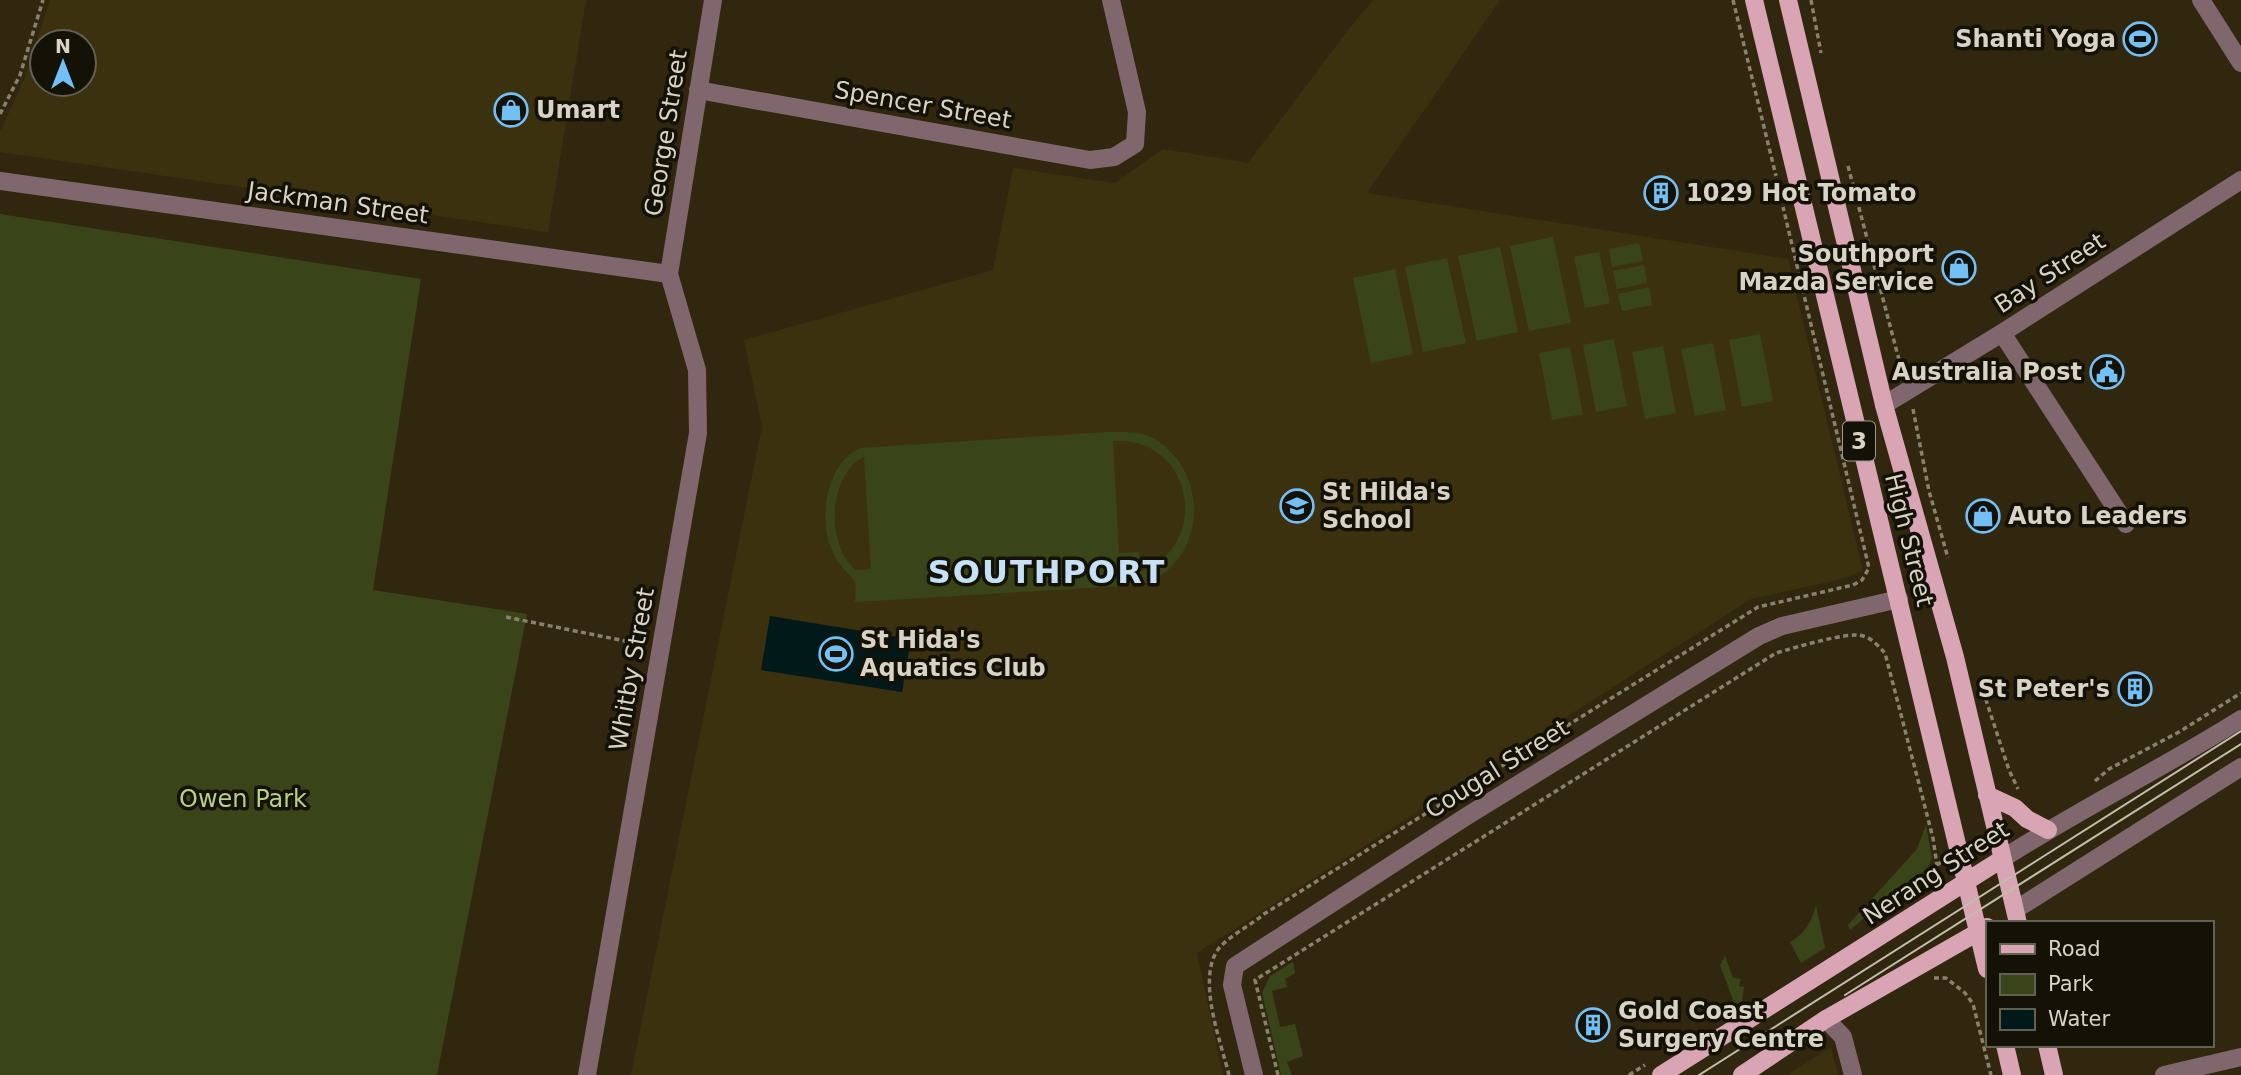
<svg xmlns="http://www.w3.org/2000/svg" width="2241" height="1075" font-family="'DejaVu Sans',sans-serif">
	<rect width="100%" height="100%" fill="#30270e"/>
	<!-- built -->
	<path fill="#3c310f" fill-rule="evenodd" d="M50,0H586L548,232L0,152V132L25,77ZM42,42H84V84H42Z
		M1373,0H1500L1367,193L1788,259L1863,571L1838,580L1751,599L1197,953L1223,1075H631L762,427L744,340L993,270L1013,168L1115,183L1163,149L1248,163L1348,30Z
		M1831,1047L1838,1075H1787Z"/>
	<!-- green -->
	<path fill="#394519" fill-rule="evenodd" d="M0,214L421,279L373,590L527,614L437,1075H0Z
		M1553,237L1571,323L1529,331L1510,246Z
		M1639,243L1643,261L1612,267L1609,249Z
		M1500,247L1518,332L1477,341L1458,256Z
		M1599,252L1610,303L1585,308L1574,257Z
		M1447,258L1466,343L1423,352L1405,267Z
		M1644,265L1647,283L1617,289L1613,271Z
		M1395,269L1413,354L1371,363L1353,278Z
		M1649,287L1652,305L1622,311L1618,294Z
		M1760,334L1773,401L1742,407L1729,340Z
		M1614,339L1627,406L1596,412L1583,345Z
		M1713,343L1726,410L1695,416L1681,349Z
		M1663,346L1676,413L1645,419L1632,352Z
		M1570,347L1583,414L1552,420L1539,353Z
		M1108,432C1122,432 1138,431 1151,437C1212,469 1208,566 1139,585L855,602C855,596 857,585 854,580C852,576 846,572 843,568C836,560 831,549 828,539C820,508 830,460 861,448ZM1113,441C1193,436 1213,545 1140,572L1139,552L1119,553ZM864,457L871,569L855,570C849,563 843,556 840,547C829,519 835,470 864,457Z
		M1926,825L1932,858L1928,868L1897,890L1850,930L1848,925L1917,849Z
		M1816,905L1825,948L1801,963L1790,942C1805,934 1812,921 1816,905Z
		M1725,956L1733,978L1741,979L1739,986L1744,987L1742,1001L1735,1005L1720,965Z
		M1293,962L1295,973L1285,979L1287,987L1272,991L1280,1027L1295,1024L1303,1056L1287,1062L1292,1075H1281L1262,993L1270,976Z"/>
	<!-- water -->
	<path fill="#02191a" d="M770,616L911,639L902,692L761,670Z"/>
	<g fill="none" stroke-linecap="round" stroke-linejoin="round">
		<!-- path -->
		<path stroke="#88816e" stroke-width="3.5" stroke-dasharray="5 3.5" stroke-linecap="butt" d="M1733,0L1776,176
			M1811,0L1821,53
			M0,114L20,75L43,0
			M1848,166L1903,375
			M1913,409L1929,491L1948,558
			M506,617L645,645
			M1983,691L2009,770L2018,789
			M2095,781L2109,769L2179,732L2241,693
			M1872,918L1899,892L1944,860
			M1934,978H1946L1965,993L1973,1004L1991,1075
			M1229,1075C1221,1042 1195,976 1220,947C1231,935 1251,925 1264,914L1758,607L1853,585L1862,580L1869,568L1783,207
			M1278,1075L1255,980L1776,653C1794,648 1848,631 1863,636C1872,638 1879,647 1885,653L1933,838L1937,866
			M1629,1075L1645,1065"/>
		<!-- minor -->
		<path stroke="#80666d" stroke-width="18" d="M2201,0L2241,63
			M698,90L1090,160L1114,157L1135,144L1137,112L1111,0
			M0,181L669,274
			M2002,333L2126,524
			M1884,405L2002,333L2241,180
			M2002,859C2080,809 2163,768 2241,719
			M2015,910L2241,767
			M1826,1019L1843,1037L1853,1075
			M587,1075L698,433L697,370L669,274L713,0
			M1254,1075L1232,985L1235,966L1467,816L1759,636L1782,626L1899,599
			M2164,1075L2241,1057"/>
		<!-- major -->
		<path stroke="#d9a4b3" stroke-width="18" d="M1754,0L1987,969
			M1788,0L1884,405L1955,657L2018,923
			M1987,795L2015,808L2027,819L2048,830
			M2005,1045L2012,1075
			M2047,1045L2054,1075
			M1661,1075L2002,859
			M1742,1075L1826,1019L1987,927"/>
		<!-- tram -->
		<path stroke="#c3bdae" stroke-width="2" d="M1845,995L2241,744
			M1699,1075L2241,731"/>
	</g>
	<!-- icons -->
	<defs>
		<symbol id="stadium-ring" viewBox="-11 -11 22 22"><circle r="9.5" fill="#141107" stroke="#73c0f6" stroke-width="1.5"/><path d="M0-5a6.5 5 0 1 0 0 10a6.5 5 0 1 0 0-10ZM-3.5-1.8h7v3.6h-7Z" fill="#73c0f6"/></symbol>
		<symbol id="shop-ring" viewBox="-11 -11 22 22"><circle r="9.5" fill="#141107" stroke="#73c0f6" stroke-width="1.5"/><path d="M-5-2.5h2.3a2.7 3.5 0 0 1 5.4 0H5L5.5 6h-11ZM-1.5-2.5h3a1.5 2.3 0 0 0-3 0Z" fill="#73c0f6"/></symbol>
		<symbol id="building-ring" viewBox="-11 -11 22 22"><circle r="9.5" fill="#141107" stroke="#73c0f6" stroke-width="1.5"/><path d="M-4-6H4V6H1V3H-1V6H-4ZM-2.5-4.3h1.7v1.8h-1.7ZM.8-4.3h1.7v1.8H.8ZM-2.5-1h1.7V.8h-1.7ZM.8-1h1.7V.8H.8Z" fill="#73c0f6"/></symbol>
		<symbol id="civic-ring" viewBox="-11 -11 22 22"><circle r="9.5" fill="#141107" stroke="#73c0f6" stroke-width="1.5"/><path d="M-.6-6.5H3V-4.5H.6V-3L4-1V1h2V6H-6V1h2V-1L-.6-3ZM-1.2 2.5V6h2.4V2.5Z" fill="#73c0f6"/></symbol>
		<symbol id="school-ring" viewBox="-11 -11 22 22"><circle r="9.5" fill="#141107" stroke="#73c0f6" stroke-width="1.5"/><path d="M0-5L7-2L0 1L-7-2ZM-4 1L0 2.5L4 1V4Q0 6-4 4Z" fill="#73c0f6"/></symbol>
	</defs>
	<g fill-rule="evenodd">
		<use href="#stadium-ring" x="2121" y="20" width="38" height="38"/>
		<use href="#shop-ring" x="492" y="91" width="38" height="38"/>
		<use href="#building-ring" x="1642" y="174" width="38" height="38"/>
		<use href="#shop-ring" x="1940" y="249" width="38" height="38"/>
		<use href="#civic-ring" x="2088" y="353" width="38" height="38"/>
		<use href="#school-ring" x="1278" y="487" width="38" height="38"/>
		<use href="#shop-ring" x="1964" y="497" width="38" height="38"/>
		<use href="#stadium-ring" x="817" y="635" width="38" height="38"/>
		<use href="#building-ring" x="2116" y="670" width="38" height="38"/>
		<use href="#building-ring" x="1574" y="1006" width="38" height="38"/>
	</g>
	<g text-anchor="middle" stroke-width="7" stroke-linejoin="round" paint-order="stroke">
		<!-- shield labels -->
		<rect fill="#141107" stroke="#9d998c" stroke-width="2" x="1843" y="421.5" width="32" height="39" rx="5"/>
		<g font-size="23" font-weight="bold" fill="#d8d3c5">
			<text x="1859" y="449">3</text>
		</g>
		<!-- poi labels -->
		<g font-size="24" font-weight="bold" fill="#d8d3c5" stroke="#141107" text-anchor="start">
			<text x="2116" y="47" text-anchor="end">Shanti Yoga</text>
			<text x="536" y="118">Umart</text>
			<text x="1686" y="201">1029 Hot Tomato</text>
			<text x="1934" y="262" text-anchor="end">Southport<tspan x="1934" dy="28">Mazda Service</tspan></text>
			<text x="2082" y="380" text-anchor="end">Australia Post</text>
			<text x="1322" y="500">St Hilda's<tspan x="1322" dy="28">School</tspan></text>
			<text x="2008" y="524">Auto Leaders</text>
			<text x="860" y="648">St Hida's<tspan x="860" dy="28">Aquatics Club</tspan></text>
			<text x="2110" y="697" text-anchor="end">St Peter's</text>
			<text x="1618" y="1019">Gold Coast<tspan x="1618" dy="28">Surgery Centre</tspan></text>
		</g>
		<!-- street labels -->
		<g font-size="24" fill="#d8d3c5" stroke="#141107">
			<text transform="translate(923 105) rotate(10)" y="8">Spencer Street</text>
			<text transform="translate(666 133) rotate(-81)" y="8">George Street</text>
			<text transform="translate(338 203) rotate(8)" y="8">Jackman Street</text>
			<text transform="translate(2050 273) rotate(-33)" y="8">Bay Street</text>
			<text transform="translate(1909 540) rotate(76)" y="8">High Street</text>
			<text transform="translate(632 669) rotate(-80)" y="8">Whitby Street</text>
			<text transform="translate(1497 769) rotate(-32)" y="8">Cougal Street</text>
			<text transform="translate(1936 873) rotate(-33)" y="8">Nerang Street</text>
		</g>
		<!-- park labels -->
		<g font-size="24" fill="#b8d082" stroke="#141107">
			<text x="243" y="807">Owen Park</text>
		</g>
		<!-- district labels -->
		<g font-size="32" font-weight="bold" letter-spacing="2" fill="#c6e1f5" stroke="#141107">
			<text x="1047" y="583">SOUTHPORT</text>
		</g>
	</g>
	<!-- legend -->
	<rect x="1986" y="921" width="228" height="126" fill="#141107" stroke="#625f53" stroke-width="2"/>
	<rect x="2000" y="944" width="35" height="10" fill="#d9a4b3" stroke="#625f53" stroke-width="2"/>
	<text x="2048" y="956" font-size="21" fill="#d8d3c5">Road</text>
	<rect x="2000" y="974" width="35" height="21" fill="#394519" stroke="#625f53" stroke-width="2"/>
	<text x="2048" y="991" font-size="21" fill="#d8d3c5">Park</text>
	<rect x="2000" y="1009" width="35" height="21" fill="#02191a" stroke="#625f53" stroke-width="2"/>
	<text x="2048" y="1026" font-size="21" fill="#d8d3c5">Water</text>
	<!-- north arrow -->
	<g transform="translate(63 63)"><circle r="33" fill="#141107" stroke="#625f53" stroke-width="2"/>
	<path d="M0-5L12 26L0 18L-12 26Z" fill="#73c0f6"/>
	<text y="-10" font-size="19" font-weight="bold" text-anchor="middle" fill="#d8d3c5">N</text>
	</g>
</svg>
